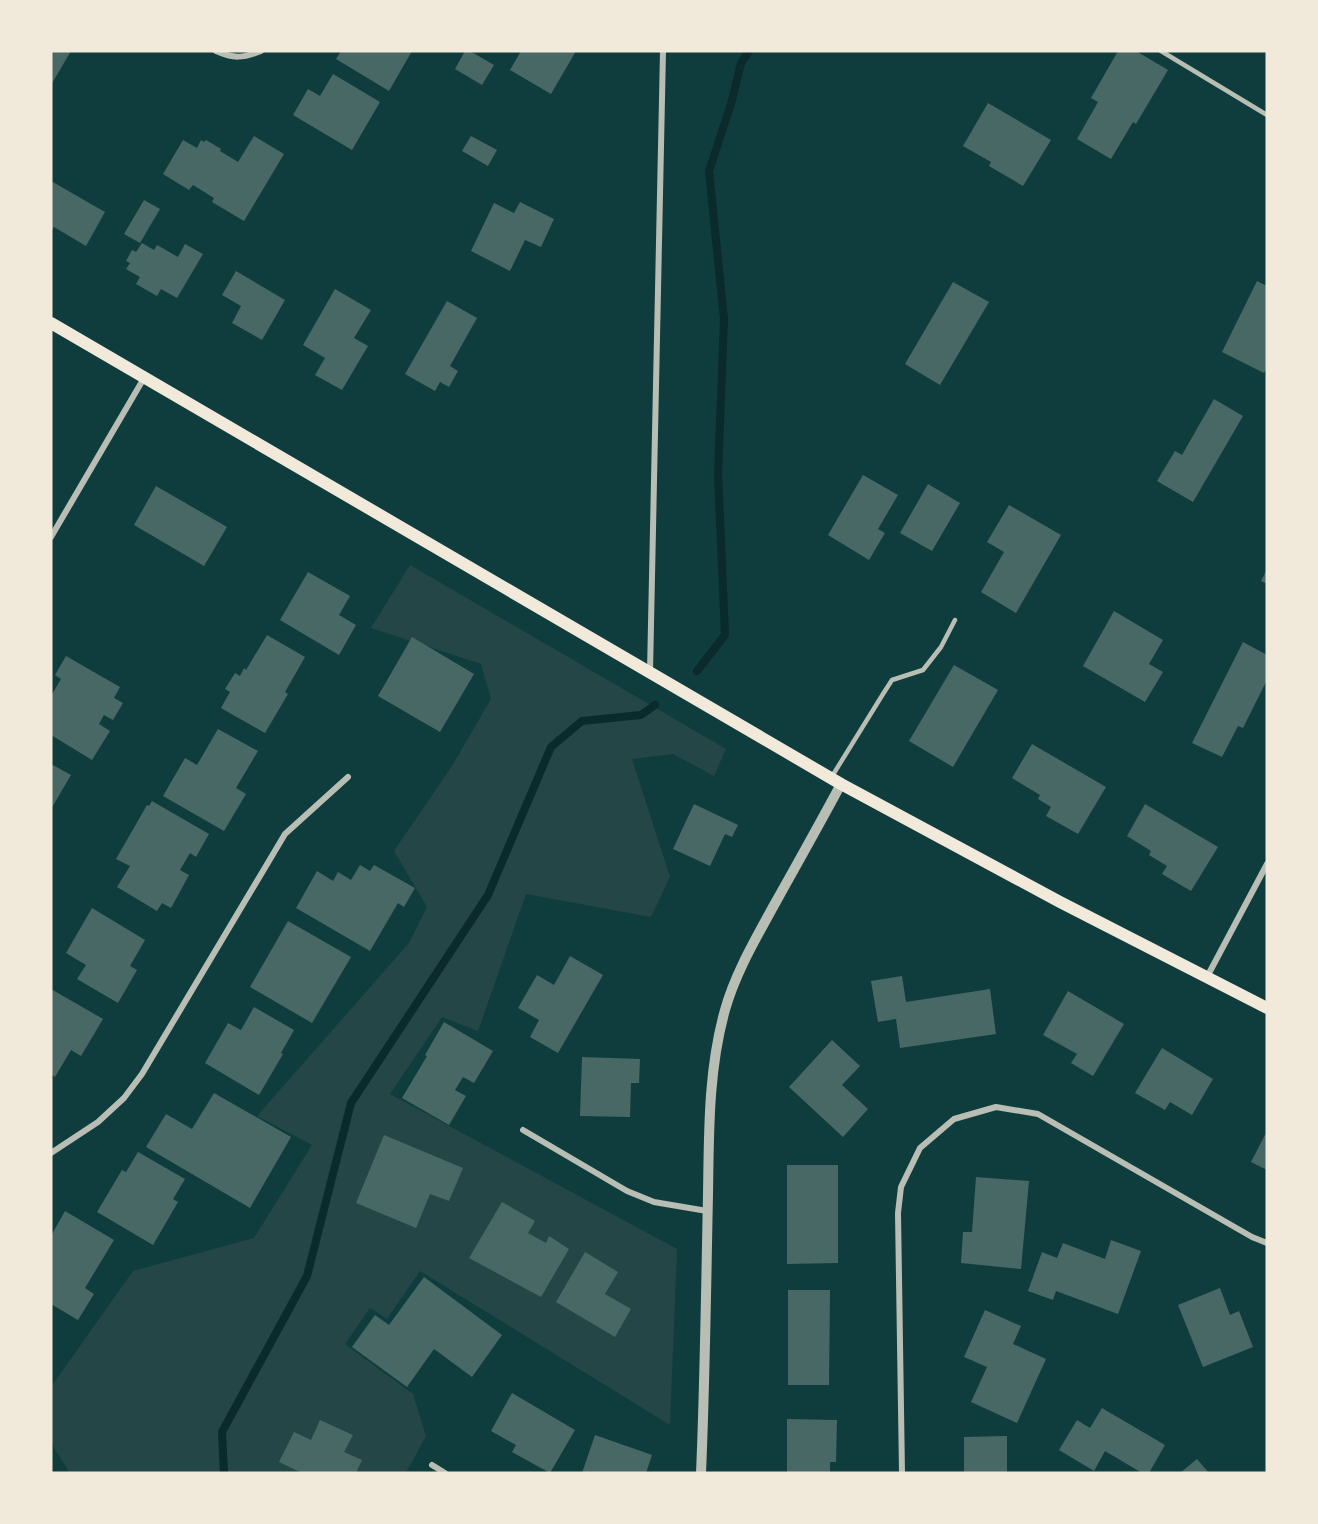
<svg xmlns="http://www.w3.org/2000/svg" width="1318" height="1524" font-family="'Open Sans',sans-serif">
	<rect width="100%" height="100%" fill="#0f3d3e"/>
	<!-- green -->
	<path fill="#244646" d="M410,565L726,749L714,776L673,754L632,759L670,877L651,917L526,894L478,1031L442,1017L390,1094L677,1249L670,1425L420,1271L387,1319L370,1308L345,1344L413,1394L426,1436L406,1473H70L51,1443V1387L133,1271L254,1238L312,1145L257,1116L409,943L427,907L394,851L452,766L491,699L481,664L371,628Z"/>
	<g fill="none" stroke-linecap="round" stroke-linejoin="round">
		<!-- stream -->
		<path stroke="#0a2a2b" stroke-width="8" d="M697,671L725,635L718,474L724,319L709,171L731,104L741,63L749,51
			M224,1473L222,1432L307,1276L351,1103L488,895L551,747L582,721L641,715L655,705"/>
	</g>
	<!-- building -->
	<path fill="#486865" d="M51,51H71L51,85Z
		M341,51H412L389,91L336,59Z
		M465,51H470L494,65L482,85L455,69Z
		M521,51H576L551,94L510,70Z
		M1118,51H1136L1168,70L1136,124L1133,122L1111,159L1077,139L1098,102L1091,98Z
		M333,74L380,102L352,150L293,115L308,89L320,96Z
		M988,103L1051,140L1023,186L989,166L991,162L963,146Z
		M254,136L284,154L244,221L212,202L214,198L193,185L189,190L163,174L183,140L197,148L201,140L204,142L206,140L221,149L220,151L238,162Z
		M471,136L497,150L488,166L462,151Z
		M51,181L105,212L86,246L54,227L51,232Z
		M144,200L160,209L140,243L124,234Z
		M520,202L554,219L541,247L525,240L510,271L471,251L494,203L514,213Z
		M142,243L154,250L157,245L178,257L185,244L203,254L177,298L161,289L157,296L136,284L140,277L126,269L130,263L126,261L132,250L136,252Z
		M236,271L285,300L262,340L232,323L241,306L222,295Z
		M1257,281L1267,286V368L1264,373L1222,352Z
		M953,282L989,302L940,385L905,364Z
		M335,289L371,310L354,338L368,346L342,390L315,375L325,358L303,345Z
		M447,301L477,318L450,366L458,371L449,387L440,382L435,391L405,374Z
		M1214,399L1243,416L1193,502L1157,481L1175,451L1182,455Z
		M863,475L898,495L878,529L885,533L869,560L828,535Z
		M928,484L960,503L932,551L900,533Z
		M156,486L227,527L204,566L134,525Z
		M1009,505L1061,535L1016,613L981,592L1004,552L987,542Z
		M1267,569V584L1261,581Z
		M308,572L350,596L339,615L356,625L339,655L280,620Z
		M1114,611L1163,640L1149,664L1163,672L1145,702L1083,666Z
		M267,635L305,657L285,692L288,694L265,733L221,708L230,692L225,689L235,673L240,676L244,668L246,670Z
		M412,637L474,674L440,732L378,696Z
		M1243,642L1267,655V680L1243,728L1238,726L1222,757L1192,743Z
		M66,656L120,687L114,698L123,703L113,720L104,715L99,724L110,731L92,760L51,735V696L61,679L55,675Z
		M954,665L998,690L953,767L909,741Z
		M218,729L258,751L236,788L246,794L224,831L163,796L185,758L197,765Z
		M1032,744L1106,787L1078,834L1046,816L1051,807L1038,799L1040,795L1012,778Z
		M51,764L71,775L51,809Z
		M152,801L209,834L196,857L190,853L180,870L189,875L171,908L162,903L157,911L117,887L130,866L116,859L147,805L149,806Z
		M694,804L738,825L732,837L725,834L710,866L673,849Z
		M1145,804L1218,847L1191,891L1162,874L1167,866L1149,855L1151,851L1127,836Z
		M360,865L370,871L374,865L415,888L404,907L398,903L370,951L296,908L317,871L333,881L338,872L351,880Z
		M92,908L145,940L130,966L137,970L118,1003L77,979L86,965L66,953Z
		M288,921L351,957L312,1023L250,987Z
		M570,956L603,975L558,1053L530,1037L539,1020L518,1008L537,975L554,985Z
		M902,976L906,1002L990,989L996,1034L900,1048L896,1019L878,1022L871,981Z
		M51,989L103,1019L81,1056L71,1050L55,1077L51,1074Z
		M1068,991L1124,1024L1093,1076L1071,1063L1077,1054L1043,1035Z
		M254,1007L294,1030L281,1053L283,1054L259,1095L205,1063L228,1023L241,1030Z
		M444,1022L493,1051L474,1083L463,1077L455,1090L466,1096L449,1125L402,1098L427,1056L425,1055Z
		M832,1040L860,1066L842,1085L868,1109L843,1137L789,1087Z
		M1162,1048L1213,1079L1192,1115L1170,1102L1165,1110L1135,1093Z
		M582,1057L640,1059L639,1083H631L630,1117L580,1116Z
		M214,1093L291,1137L250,1208L146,1147L166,1114L192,1129Z
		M1267,1131V1170L1251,1162Z
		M384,1135L463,1168L449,1201L430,1194L416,1228L356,1203Z
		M138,1152L185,1179L173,1199L178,1202L153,1245L97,1212L122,1170L126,1172Z
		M787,1165H838V1263L787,1264Z
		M976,1177L1029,1181L1021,1269L961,1263L963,1232H972Z
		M502,1202L535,1221L528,1233L546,1243L549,1236L569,1249L541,1297L469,1258Z
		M65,1211L114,1240L85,1288L94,1294L78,1320L51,1304V1236Z
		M1111,1240L1141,1251L1118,1314L1056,1291L1053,1300L1028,1291L1042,1252L1057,1258L1063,1243L1105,1259Z
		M585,1252L618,1272L605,1294L631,1309L615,1337L556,1302Z
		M424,1277L502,1335L472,1377L434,1349L407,1387L352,1347L375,1315L389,1325Z
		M1220,1288L1230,1315L1239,1311L1253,1347L1203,1367L1178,1305Z
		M788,1290H830L829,1385H788Z
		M985,1310L1021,1326L1013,1344L1046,1359L1017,1423L971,1402L987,1367L964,1357Z
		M512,1393L575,1430L550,1473L512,1452L516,1445L491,1431Z
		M1102,1408L1165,1445L1149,1473H1142L1105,1451L1094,1471L1059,1450L1077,1420L1090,1428Z
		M787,1419L837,1420L836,1462H830V1473H787Z
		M320,1420L353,1435L344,1452L362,1460L356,1473H302L279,1462L294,1432L311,1440Z
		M595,1435L652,1455L646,1473H582Z
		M1007,1436V1473H964V1437Z
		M1197,1459L1209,1473H1180Z"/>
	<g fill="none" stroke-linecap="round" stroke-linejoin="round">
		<!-- service -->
		<path stroke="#b8beb3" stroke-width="4.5" d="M1161,51L1267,115
			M831,778L883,694L892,680L923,670L941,647L955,620"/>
		<!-- minor -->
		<path stroke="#b8beb3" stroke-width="6" d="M216,51C234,59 243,58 261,51
			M51,537L144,378
			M650,672L663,51
			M1207,977L1267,864
			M523,1130L627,1191L654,1202L707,1211
			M51,1153L98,1122L124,1098L142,1074L285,834L348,777
			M432,1465L445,1473
			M902,1473L898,1213L901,1187L920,1148L954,1119L996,1107L1038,1114L1252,1237L1267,1243"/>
		<!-- tertiary -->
		<path stroke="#b8beb3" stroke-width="10" d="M701,1473C705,1381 706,1288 708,1195C709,1134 708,1070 725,1010C735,974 755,940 773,907C796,866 819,825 841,784"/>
		<!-- secondary -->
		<path stroke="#f1e9da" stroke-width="12" d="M51,323L841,784L1060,902L1267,1008"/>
	</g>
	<!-- border -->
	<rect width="1318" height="1524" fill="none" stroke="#f1e9da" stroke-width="105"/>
</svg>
